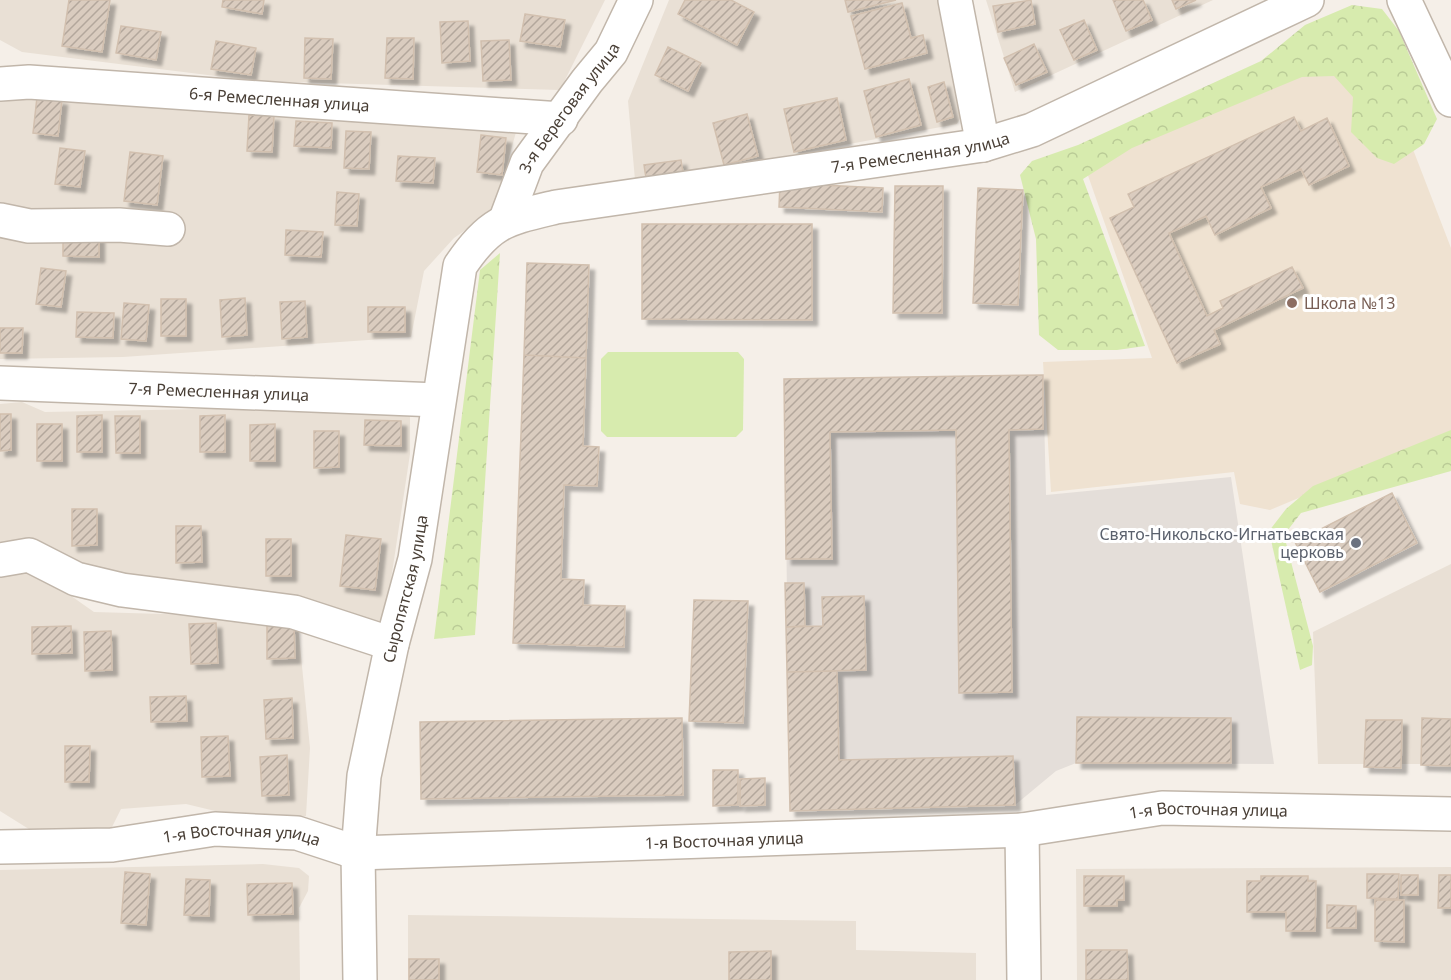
<svg xmlns="http://www.w3.org/2000/svg" width="1451" height="980" font-family="'Noto Sans',sans-serif">
	<defs>
		<pattern id="forest-crowns" width="20" height="18" patternUnits="userSpaceOnUse" patternTransform="scale(1.5)"><rect width="20" height="18" fill="#d7ebae"/><path d="M2 6a3 3 0 1 1 6 0M12 15a3 3 0 1 1 6 0" fill="none" stroke="#bacb96"/></pattern>
		<pattern id="building-hatch" width="6" height="6" patternUnits="userSpaceOnUse" patternTransform="scale(1.5)"><rect width="6" height="6" fill="#daccbf"/><path d="M-1 1l2-2M0 6l6-6M5 7l2-2" fill="none" stroke="#b3a79c"/></pattern>
		<filter id="shadow"><feDropShadow dx="5.5" dy="5.5" stdDeviation="1.5" flood-color="#0004"/></filter>
	</defs>
	<rect width="100%" height="100%" fill="#f5efe8"/>
	<!-- residential -->
	<path fill="#e9e0d5" d="M0,0H605L560,90L257,81L22,52L0,40Z
		M669,0H938L963,113L957,124L678,176L635,180L628,101Z
		M986,0H1213L1015,92Z
		M0,91L518,125L503,179L490,213L454,238L424,271L411,337L123,357L0,359Z
		M22,402L45,412L310,407L410,413V454L384,626L115,575L0,548V404Z
		M1451,564V764H1318L1313,632Z
		M0,567L37,572L94,612L198,615L298,625L310,748L306,816H236L186,804L121,809L110,831H32L0,811Z
		M263,864L299,868L309,876L308,891L299,908L300,980H0V870Z
		M1451,867V980H1077L1076,869Z
		M408,915L856,921V950L976,953V980H408Z"/>
	<!-- industrial -->
	<path fill="#e4ded9" d="M1043,375L1046,495L1231,477L1274,764L1076,763L1056,771L1015,805L790,811L784,379Z"/>
	<!-- education -->
	<path fill="#efe2d1" d="M1362,17L1451,248V434L1270,510L1240,504L1234,472L1051,492L1043,362L1152,358L1085,167Z"/>
	<!-- forest -->
	<path fill="url(#forest-crowns)" d="M1352,5L1382,9L1399,31L1437,119L1424,144L1394,164L1377,158L1351,132L1353,97L1334,76L1302,77L1132,148L1083,179L1145,346L1117,350H1058L1039,335L1036,239L1020,175L1032,161L1078,145L1261,61L1305,25Z
		M500,253L475,635L434,639L480,270Z
		M1451,430V471L1301,513L1284,535L1313,646L1312,665L1300,670L1269,531L1286,509L1313,486Z"/>
	<!-- pitch -->
	<path fill="#d7ebae" d="M608,352H738L744,359L743,430L736,437H607L601,431V359Z"/>
	<!-- building -->
	<path fill="url(#building-hatch)" stroke="#d2c0af" stroke-width="1.5" filter="url(#shadow)" d="M69,0H110L102,52L62,46Z
		M223,0H264L262,14L222,7Z
		M685,0H731L754,12L737,45L678,14Z
		M845,0H896L848,12Z
		M1031,0L1035,24L998,32L993,6Z
		M1113,0H1143L1152,20L1126,31Z
		M1172,0H1196L1176,9Z
		M902,3L911,38L923,35L927,53L865,69L851,16Z
		M525,14L565,20L560,47L520,41Z
		M1084,20L1097,50L1074,60L1060,30Z
		M468,21L470,61L442,63L440,22Z
		M121,26L161,32L156,60L116,53Z
		M305,38L333,39L331,79L304,78Z
		M387,38H414L413,79L385,78Z
		M509,40L511,80L483,81L481,41Z
		M216,41L256,48L251,75L211,69Z
		M1034,44L1047,72L1016,85L1004,58Z
		M668,47L701,63L688,91L655,75Z
		M909,79L921,125L876,137L864,91Z
		M944,82L953,117L937,122L928,87Z
		M37,97L62,100L58,136L33,133Z
		M837,98L846,140L794,152L784,109Z
		M747,114L758,156L724,165L713,123Z
		M249,115L274,116L272,152L247,151Z
		M1294,117L1301,131L1327,118L1349,166L1309,185L1301,169L1261,187L1271,208L1215,235L1206,216L1169,233L1207,316L1223,308L1220,301L1292,267L1303,288L1214,330L1220,344L1177,363L1110,218L1134,207L1128,194Z
		M296,121L332,123L331,148L294,146Z
		M346,131L371,132L369,169L344,168Z
		M481,135L506,138L502,175L477,172Z
		M60,148L85,151L80,187L55,184Z
		M130,152L163,156L157,205L124,201Z
		M398,156L435,158L433,183L396,181Z
		M681,160L683,173L646,178L644,165Z
		M780,183L883,188L882,212L779,207Z
		M895,186H943L942,313H893Z
		M978,188L1023,190L1018,305L973,303Z
		M337,192L359,194L357,226L335,225Z
		M642,224H812V320L642,319Z
		M286,230L323,232L321,257L285,255Z
		M63,231L99,232V257L63,256Z
		M527,263L589,265L586,358L524,355Z
		M41,268L66,271L61,307L36,304Z
		M245,298L247,335L222,337L220,300Z
		M161,299H186V336H161Z
		M305,301L307,337L282,339L280,302Z
		M124,303L149,305L146,341L121,339Z
		M368,307H405V332H368Z
		M77,312L114,313L113,338L76,337Z
		M0,328H23L22,353H0Z
		M524,355L586,358L583,446L599,447L597,486L564,485L561,579L584,580L583,605L625,606L624,647L513,643Z
		M1043,375V429L1009,430L1012,692L959,693L956,430L830,432L832,559H786L784,379Z
		M0,414H11V450L0,451Z
		M102,415V452H77V416Z
		M225,415V452H200V416Z
		M115,416H140V453H116Z
		M365,420L401,421V446L364,445Z
		M37,424H62V461H37Z
		M275,424V461H250V425Z
		M314,431H339V467L314,468Z
		M1392,493L1417,543L1320,592L1295,542Z
		M72,509H97V545L72,546Z
		M176,526H201L202,562L176,563Z
		M346,535L381,539L375,590L340,586Z
		M266,539H291V576H266Z
		M785,583H804L805,626L786,627Z
		M864,596L866,670L787,672L786,627L823,626L822,597Z
		M694,600L748,601L743,723L689,721Z
		M216,623L218,663L191,664L189,624Z
		M294,625L295,658L267,659V626Z
		M71,626L72,653L32,654V627Z
		M111,631L112,670L85,671L84,632Z
		M837,671L839,760L1013,756L1015,805L790,811L787,672Z
		M186,696L187,721L151,722L150,697Z
		M292,698L293,738L266,739L264,700Z
		M1077,717L1231,718V763H1076Z
		M682,718L683,795L421,799L420,722Z
		M1422,718L1451,719V766L1421,765Z
		M1366,720H1402L1401,768L1364,767Z
		M228,736L230,776L202,777L201,737Z
		M65,746H90L89,782H65Z
		M287,755L289,795L262,796L260,757Z
		M713,770H738V805L713,806Z
		M765,778V805L740,806V779Z
		M125,872L150,874L146,925L121,923Z
		M1367,874H1399L1398,899L1367,898Z
		M1401,875H1418V895H1401Z
		M1439,875H1451V908H1438Z
		M1084,876H1124V900H1117V906H1084Z
		M1261,876H1308V881H1316L1315,931H1286V912H1247V881H1261Z
		M186,879L210,880L209,916L184,915Z
		M292,883L293,914L248,915L247,884Z
		M1375,900H1404V942L1375,941Z
		M1327,905L1356,906V928H1327Z
		M1086,950H1127L1128,980H1086Z
		M771,951V980H729V952Z
		M409,959H439V980H409Z"/>
	<g fill="none" stroke-linecap="round" stroke-linejoin="round">
		<defs>
			<g id="minor">
				<path d="M955,0L983,145"/>
				<path d="M1404,0L1451,100"/>
				<path id="s1" d="M0,84L29,82L561,119"/>
				<path id="s2" d="M506,219L527,163L587,81L611,52L636,0"/>
				<path d="M0,220L29,226L119,225L168,229"/>
				<path id="s3" d="M0,383L438,400"/>
				<path d="M0,560L29,555L76,579L122,590L294,612L392,644"/>
				<path d="M1022,830L1024,980"/>
				<path id="s4" d="M0,847L112,845L215,829L297,833L358,853L1022,830L1162,808L1451,814"/>
				<path id="s5" d="M360,980L358,853L364,776L392,644L415,559L460,266C490,221 506,219 556,207L983,145L1032,130L1307,0"/>
			</g>
		</defs>
		<!-- minor casing -->
		<use href="#minor" stroke="#c1b6aa" stroke-width="36"/>
		<!-- minor -->
		<use href="#minor" stroke="#fff" stroke-width="33"/>
	</g>
	<!-- markers -->
	<circle fill="#8d6e63" stroke="#fff" stroke-width="2" cx="1292" cy="303" r="6"/>
	<circle fill="#6b7280" stroke="#fff" stroke-width="2" cx="1356" cy="543" r="6"/>
	<g text-anchor="middle" stroke-width="6" stroke-linejoin="round" paint-order="stroke">
		<!-- street labels -->
		<g font-size="16" fill="#493f36" stroke="#fff">
			<text dy="6" stroke="none"><textPath href="#s1" startOffset="280">6-я Ремесленная улица</textPath></text>
			<text dy="6" stroke="none"><textPath href="#s2" startOffset="129">3-я Береговая улица</textPath></text>
			<text dy="6" stroke="none"><textPath href="#s5" startOffset="1209">7-я Ремесленная улица</textPath></text>
			<text dy="6" stroke="none"><textPath href="#s3" startOffset="219">7-я Ремесленная улица</textPath></text>
			<text dy="6" stroke="none"><textPath href="#s5" startOffset="396">Сыропятская улица</textPath></text>
			<text dy="6" stroke="none"><textPath href="#s4" startOffset="1215">1-я Восточная улица</textPath></text>
			<text dy="6" stroke="none"><textPath href="#s4" startOffset="243">1-я Восточная улица</textPath></text>
			<text dy="6" stroke="none"><textPath href="#s4" startOffset="729">1-я Восточная улица</textPath></text>
		</g>
		<!-- education labels -->
		<g font-size="16" fill="#785e54" stroke="#fff" text-anchor="start">
			<text x="1304" y="309">Школа №13</text>
		</g>
		<!-- worship labels -->
		<g font-size="16" fill="#5b616d" stroke="#fff" text-anchor="end">
			<text x="1344" y="540">Свято-Никольско-Игнатьевская<tspan x="1344" dy="18">церковь</tspan></text>
		</g>
	</g>
</svg>
